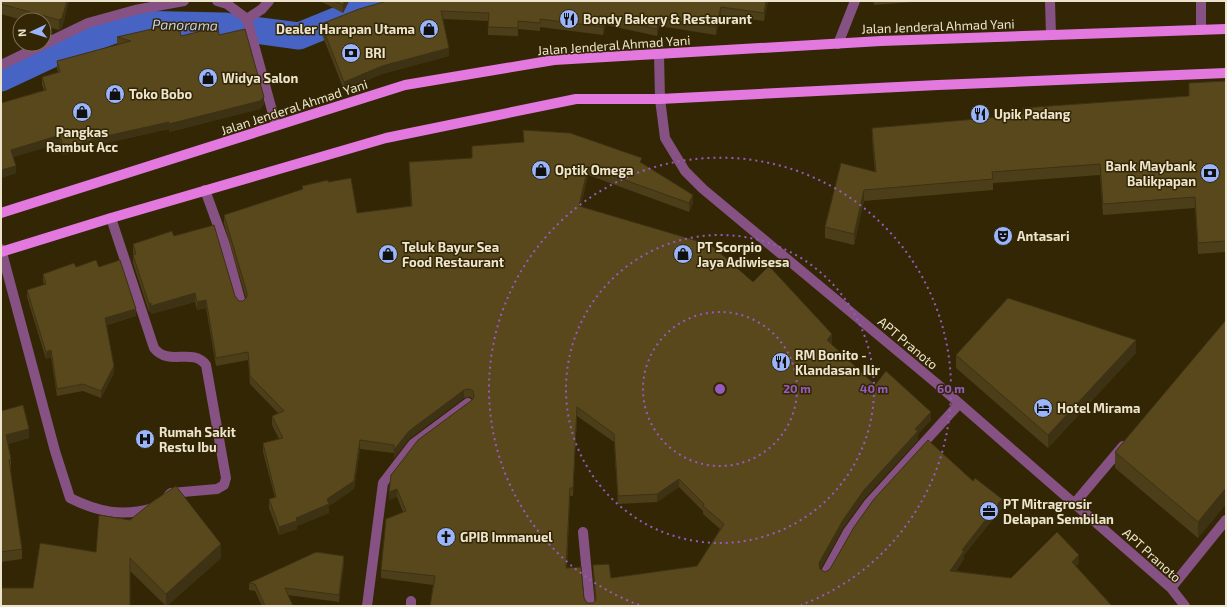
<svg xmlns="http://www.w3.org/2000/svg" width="1227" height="607" font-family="'Exo 2',sans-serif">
	<rect width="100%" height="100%" fill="#322604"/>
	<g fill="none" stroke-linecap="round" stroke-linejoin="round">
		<!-- canal -->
		<path stroke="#4763c3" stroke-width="27" d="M1,78L65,48L130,24L224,26L299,36L365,9L368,1"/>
		<!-- minor -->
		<path stroke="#865283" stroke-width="10" d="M217,1L227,4L247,19L276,125
			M1050,1L1051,35
			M1201,1V30
			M247,19L262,9L269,1
			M838,44L855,1
			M659,54L660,99L665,138L685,171L703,189L936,383L1171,588L1185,606
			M1,65L88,23L135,10L184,1
			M205,190L225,245L241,303
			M111,218L154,348C169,367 192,347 206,365L226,478L224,485L217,489L171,493L168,496
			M1,249L55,451L70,498C98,512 122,517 153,508
			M1074,504L1123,446
			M583,532L590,606
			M825,574L848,532L869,503L959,404
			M1171,588L1226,520
			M367,606L383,483L413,444L468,403
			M411,606V601"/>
		<!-- major -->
		<path stroke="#e378df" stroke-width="10" d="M1,213L405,85L554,60L881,41L1226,29
			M1,252L111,218L386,138L576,99H660L938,85L1226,73"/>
	</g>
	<!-- wall -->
	<path fill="#4c3e18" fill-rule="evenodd" d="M1,1H69L62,28L59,30L44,26V20H22L1,14Z
		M320,1H349L343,13Z
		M387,1H768L764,21L721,15L716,35L659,26L657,36L606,25L603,35L540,27V31L518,29V36L488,35V21L443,19L449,56L382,74L344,90L321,32V24Z
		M873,1H926L874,5Z
		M219,35L264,104L260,109L169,132V129L102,144L63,155L60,143L13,157L16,173L1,178V103L44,90L42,85V77L58,72L57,69V61L117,45V37Z
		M1226,81V252L1198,254L1195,208L1103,215L1100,175L993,183V190L864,201L854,245L825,238V227L875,172L872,139V128L1023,115V108L1189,96V83Z
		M472,146L642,163L693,203L689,212L588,175L581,206L753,282L832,343L831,344L875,385L931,420L918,434V440L864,499L843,528L820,570L825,572L1002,508L964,555V559L956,571L1011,578L1079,563L1076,566L1112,606H430L433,585L381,578V570L403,512L397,497L389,500V492L472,400L473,399L470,397L464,398L409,439L394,458V453L360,449L354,489L329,506V513L297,526V529L279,535L269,508V499L275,498L263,452V443L279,439L272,425V416L278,413L250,384L248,360L216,366L206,308L197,310L195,302L151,314V312H149L133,263V244L174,236L239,301H243L246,298L224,224V215L302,190V186L328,182L357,213L411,206L409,162L472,158ZM577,416L614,442L618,504L657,502L679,487L703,511V514L720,529L697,566L611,578L593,565L595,601L593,603H587L567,568L570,496H573Z
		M76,267H99L136,316L107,325L114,373L101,398L83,391L57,396L51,357L46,359L27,297V290L44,285L43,281V274Z
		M1226,320V504L1198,538L1115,468V452Z
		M1136,353L1048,448L956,368V355Z
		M1,410V411L29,438L8,444L11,459V469H10L22,549V559L1,562Z
		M96,552L221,558L167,606H166L130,571L33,588Z
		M344,563L339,602L288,595L293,606H262L255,591L249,590V583Z"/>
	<!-- shaded-wall -->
	<path fill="#3e3214" d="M67,1H69L62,28L59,30V20Z
		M345,1H349L343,13V5Z
		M766,1H768L764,21V13Z
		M721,7V15L716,35V27Z
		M606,17V25L603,35V27Z
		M659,18V26L657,36V29Z
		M449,48V56L382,74L344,90V82L382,66Z
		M264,97V104L260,109L169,132V124Z
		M169,122V129L102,144L63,155V148L102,137Z
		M60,135V143L11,158V150Z
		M16,166V173L1,178V170Z
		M588,167V175L579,214V206Z
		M864,190V201L854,245V234Z
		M693,195V203L689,212V203Z
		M195,293V302L151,314V306Z
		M206,300V308L197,310V302Z
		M151,303V312H149V304Z
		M136,309V316L105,325V318Z
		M832,334V343L827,348V340Z
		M1136,340V353L1048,448V435Z
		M51,350V357L46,359V352Z
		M114,366V373L101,398V391Z
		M464,390V398L409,439L394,458V450L409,431Z
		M577,407V416L573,496V488Z
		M931,412V420L918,434V440L864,499L843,528L819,571V563L843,520L864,490L915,429Z
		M29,429V438L6,444V435Z
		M360,440V449L354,489L329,506V513L297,526V529L279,535V527L296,518L327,499Z
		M679,479V487L657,502V494Z
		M1226,488V504L1198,538V522Z
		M397,489V497L389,500V492Z
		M1002,499V508L964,555V559L950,579V571L962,550Z
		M221,544V558L167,606H166V594Z
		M1079,555V563L1072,570V562Z
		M344,556V563L339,602V595Z"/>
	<!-- building -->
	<path fill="#58481c" stroke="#3e3214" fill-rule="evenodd" d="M1,1H67L62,18L59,20L1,4Z
		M334,1H345L343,5Z
		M387,1H766L764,13L721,7L716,27L659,18L657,29L606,17L603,27L540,19V23L518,21V28L488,27L489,13L441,11L449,48L382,66L344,82L321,24L359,9Z
		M178,23L181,36L218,27L219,35L245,29L264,97L260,101L169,124V122L102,137L63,148L60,135L11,150L16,166L1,170V103L46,90L42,77L60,72L57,61L131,41L117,37Z
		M1226,81V241L1198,243L1195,197L1103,204L1100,164L992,172L993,179L864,190L854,234L825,227L841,163L876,172L872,128L1023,115V108L1189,96V83Z
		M523,130L570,133L642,158L640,162L693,195L689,203L588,167L579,206L711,245L753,282L769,266L832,334L827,340L875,385L886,371L931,412L915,429L918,431L864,490L843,520L819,563L820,569L825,572L830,569L854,527L874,499L928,440L973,481L975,478L1002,499L962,550L964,551L950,571L1011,578L1057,532L1079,555L1072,562L1112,606H430L435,576L381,570L386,519L406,511L397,489L389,492L391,475L418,440L472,400L474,397L473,391L470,389L464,390L409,431L394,450V445L360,440L354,481L327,499L329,504L296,518L297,521L279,527L269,499L276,497L263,443L283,438L272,416L284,411L250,376L248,352L216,358L206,300L197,302L195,293L151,306V303L149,304L133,255L136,254L133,244L172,231L174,236L214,225L235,296L239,301H243L247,297V293L224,215L303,189L302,186L328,180V182L351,178L357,213L412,206L409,162L472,158V146L524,142ZM577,407L614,434L618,496L657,494L679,479L704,504L703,506L724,524L697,566L611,578L609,564L593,565L596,600L593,603H587L584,598L581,567L566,568L570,488H573Z
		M96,260L99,267L120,260L136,309L105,318L114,366L101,391L83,384L57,389L51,350L46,352L27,290L46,284L43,274L74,263L76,267Z
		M1008,298L1136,340L1048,435L956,355Z
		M1226,320V488L1198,522L1115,452Z
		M23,405L29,429L6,435L11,459L9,460L22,549L1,552V410V411Z
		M176,486L221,544L166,594L130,558V606H1V588H33L40,543L96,552L99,515L130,520L152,502Z
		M316,552L344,556L339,595L285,588L293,606H265L255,584L249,583Z"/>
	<!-- distance rings -->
	<g fill="none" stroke="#985ac2" stroke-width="2" stroke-dasharray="2 4">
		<circle cx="720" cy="389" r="77"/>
		<circle cx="720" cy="389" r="154"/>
		<path d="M639 605A231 231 0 1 1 801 605"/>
	</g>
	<!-- icons -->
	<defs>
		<symbol id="restaurant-disc" viewBox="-11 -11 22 22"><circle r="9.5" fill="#9bb5fd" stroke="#322604"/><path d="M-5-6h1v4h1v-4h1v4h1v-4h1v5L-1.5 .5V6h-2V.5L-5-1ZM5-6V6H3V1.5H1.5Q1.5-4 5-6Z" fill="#111"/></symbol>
		<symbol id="shop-disc" viewBox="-11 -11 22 22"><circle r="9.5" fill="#9bb5fd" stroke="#322604"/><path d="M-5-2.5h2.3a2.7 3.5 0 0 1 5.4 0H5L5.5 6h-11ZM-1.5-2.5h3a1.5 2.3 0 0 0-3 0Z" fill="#111"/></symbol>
		<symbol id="bank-disc" viewBox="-11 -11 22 22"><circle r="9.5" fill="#9bb5fd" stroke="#322604"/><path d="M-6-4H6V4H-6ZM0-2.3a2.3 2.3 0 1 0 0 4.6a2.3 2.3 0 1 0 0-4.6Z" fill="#111"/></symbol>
		<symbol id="theatre-disc" viewBox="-11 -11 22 22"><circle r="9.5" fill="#9bb5fd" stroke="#322604"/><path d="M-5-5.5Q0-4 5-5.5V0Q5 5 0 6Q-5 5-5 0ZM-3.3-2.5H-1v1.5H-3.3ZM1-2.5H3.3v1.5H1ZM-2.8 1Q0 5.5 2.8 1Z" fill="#111"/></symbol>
		<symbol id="hotel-disc" viewBox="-11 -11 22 22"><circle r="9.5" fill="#9bb5fd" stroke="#322604"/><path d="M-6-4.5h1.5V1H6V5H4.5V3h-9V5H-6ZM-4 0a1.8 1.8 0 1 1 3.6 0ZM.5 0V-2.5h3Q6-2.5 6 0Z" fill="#111"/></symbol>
		<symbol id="hospital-disc" viewBox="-11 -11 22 22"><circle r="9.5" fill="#9bb5fd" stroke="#322604"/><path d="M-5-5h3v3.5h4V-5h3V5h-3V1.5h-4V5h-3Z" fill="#111"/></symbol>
		<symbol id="office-disc" viewBox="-11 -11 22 22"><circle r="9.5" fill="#9bb5fd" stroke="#322604"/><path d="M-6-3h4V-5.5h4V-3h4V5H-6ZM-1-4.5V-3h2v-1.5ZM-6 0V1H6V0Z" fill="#111"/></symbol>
		<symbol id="church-disc" viewBox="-11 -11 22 22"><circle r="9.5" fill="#9bb5fd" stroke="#322604"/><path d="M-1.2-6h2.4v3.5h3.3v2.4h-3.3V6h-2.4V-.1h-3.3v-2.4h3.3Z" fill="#111"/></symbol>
	</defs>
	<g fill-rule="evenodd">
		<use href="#restaurant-disc" x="558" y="8" width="22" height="22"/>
		<use href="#shop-disc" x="418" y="18" width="22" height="22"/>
		<use href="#bank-disc" x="340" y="42" width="22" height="22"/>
		<use href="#shop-disc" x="197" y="67" width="22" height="22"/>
		<use href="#shop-disc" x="104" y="83" width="22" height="22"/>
		<use href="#shop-disc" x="71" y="101" width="22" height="22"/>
		<use href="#restaurant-disc" x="969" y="103" width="22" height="22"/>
		<use href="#shop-disc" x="530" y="159" width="22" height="22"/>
		<use href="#bank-disc" x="1199" y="162" width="22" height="22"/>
		<use href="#theatre-disc" x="992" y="225" width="22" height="22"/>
		<use href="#shop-disc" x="377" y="243" width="22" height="22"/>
		<use href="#shop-disc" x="672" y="243" width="22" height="22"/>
		<use href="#restaurant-disc" x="770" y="351" width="22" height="22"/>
		<use href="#hotel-disc" x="1032" y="397" width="22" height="22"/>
		<use href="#hospital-disc" x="134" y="428" width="22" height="22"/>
		<use href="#office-disc" x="978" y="500" width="22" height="22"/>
		<use href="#church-disc" x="435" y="526" width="22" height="22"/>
	</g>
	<g text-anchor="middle" stroke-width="3" stroke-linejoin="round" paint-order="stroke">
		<!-- poi labels -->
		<g font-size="13" font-weight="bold" fill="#ede4cd" stroke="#322604" text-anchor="start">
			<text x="583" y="24">Bondy Bakery &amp; Restaurant</text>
			<text x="415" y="34" text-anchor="end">Dealer Harapan Utama</text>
			<text x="365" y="58">BRI</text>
			<text x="222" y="83">Widya Salon</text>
			<text x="129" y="99">Toko Bobo</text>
			<text x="994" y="119">Upik Padang</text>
			<text x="82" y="137" text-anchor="middle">Pangkas<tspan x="82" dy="15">Rambut Acc</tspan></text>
			<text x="1196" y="171" text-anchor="end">Bank Maybank<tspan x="1196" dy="15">Balikpapan</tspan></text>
			<text x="555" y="175">Optik Omega</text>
			<text x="1017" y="241">Antasari</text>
			<text x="402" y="252">Teluk Bayur Sea<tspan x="402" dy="15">Food Restaurant</tspan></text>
			<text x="697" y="252">PT Scorpio<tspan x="697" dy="15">Jaya Adiwisesa</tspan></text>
			<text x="795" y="360">RM Bonito -<tspan x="795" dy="15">Klandasan Ilir</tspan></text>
			<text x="1057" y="413">Hotel Mirama</text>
			<text x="159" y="437">Rumah Sakit<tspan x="159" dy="15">Restu Ibu</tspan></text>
			<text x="1003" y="509">PT Mitragrosir<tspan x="1003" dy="15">Delapan Sembilan</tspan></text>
			<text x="460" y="542">GPIB Immanuel</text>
		</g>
		<!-- street labels -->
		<g font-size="13" fill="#ede4cd" stroke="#322604">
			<text transform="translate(938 26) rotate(-2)" y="5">Jalan Jenderal Ahmad Yani</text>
			<text transform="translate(614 45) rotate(-4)" y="5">Jalan Jenderal Ahmad Yani</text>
			<text transform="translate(294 107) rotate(-18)" y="5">Jalan Jenderal Ahmad Yani</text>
			<text transform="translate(908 343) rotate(40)" y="5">APT Pranoto</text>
			<text transform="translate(1152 555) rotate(42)" y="5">APT Pranoto</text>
		</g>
		<!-- water labels -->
		<g font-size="14" font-style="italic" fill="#c7d0ea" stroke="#322604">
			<text transform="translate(185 25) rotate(1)" y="5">Panorama</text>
		</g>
	</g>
	<circle cx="720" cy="389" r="6" fill="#985ac2" stroke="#322604" stroke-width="2"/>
	<g font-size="12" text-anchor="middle" font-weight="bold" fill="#985ac2" stroke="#322604" stroke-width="3" stroke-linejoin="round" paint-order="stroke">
		<text x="797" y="393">20 m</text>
		<text x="874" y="393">40 m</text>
		<text x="951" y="393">60 m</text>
	</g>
	<!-- border -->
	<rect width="1227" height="607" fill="none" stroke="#ede4cd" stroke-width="4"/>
	<!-- north arrow -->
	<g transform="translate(32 32) rotate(266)"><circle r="19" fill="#322604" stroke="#7d7254"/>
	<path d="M0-3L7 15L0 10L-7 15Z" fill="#9bb5fd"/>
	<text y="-6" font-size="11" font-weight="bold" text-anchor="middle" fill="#ede4cd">N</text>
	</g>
</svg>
